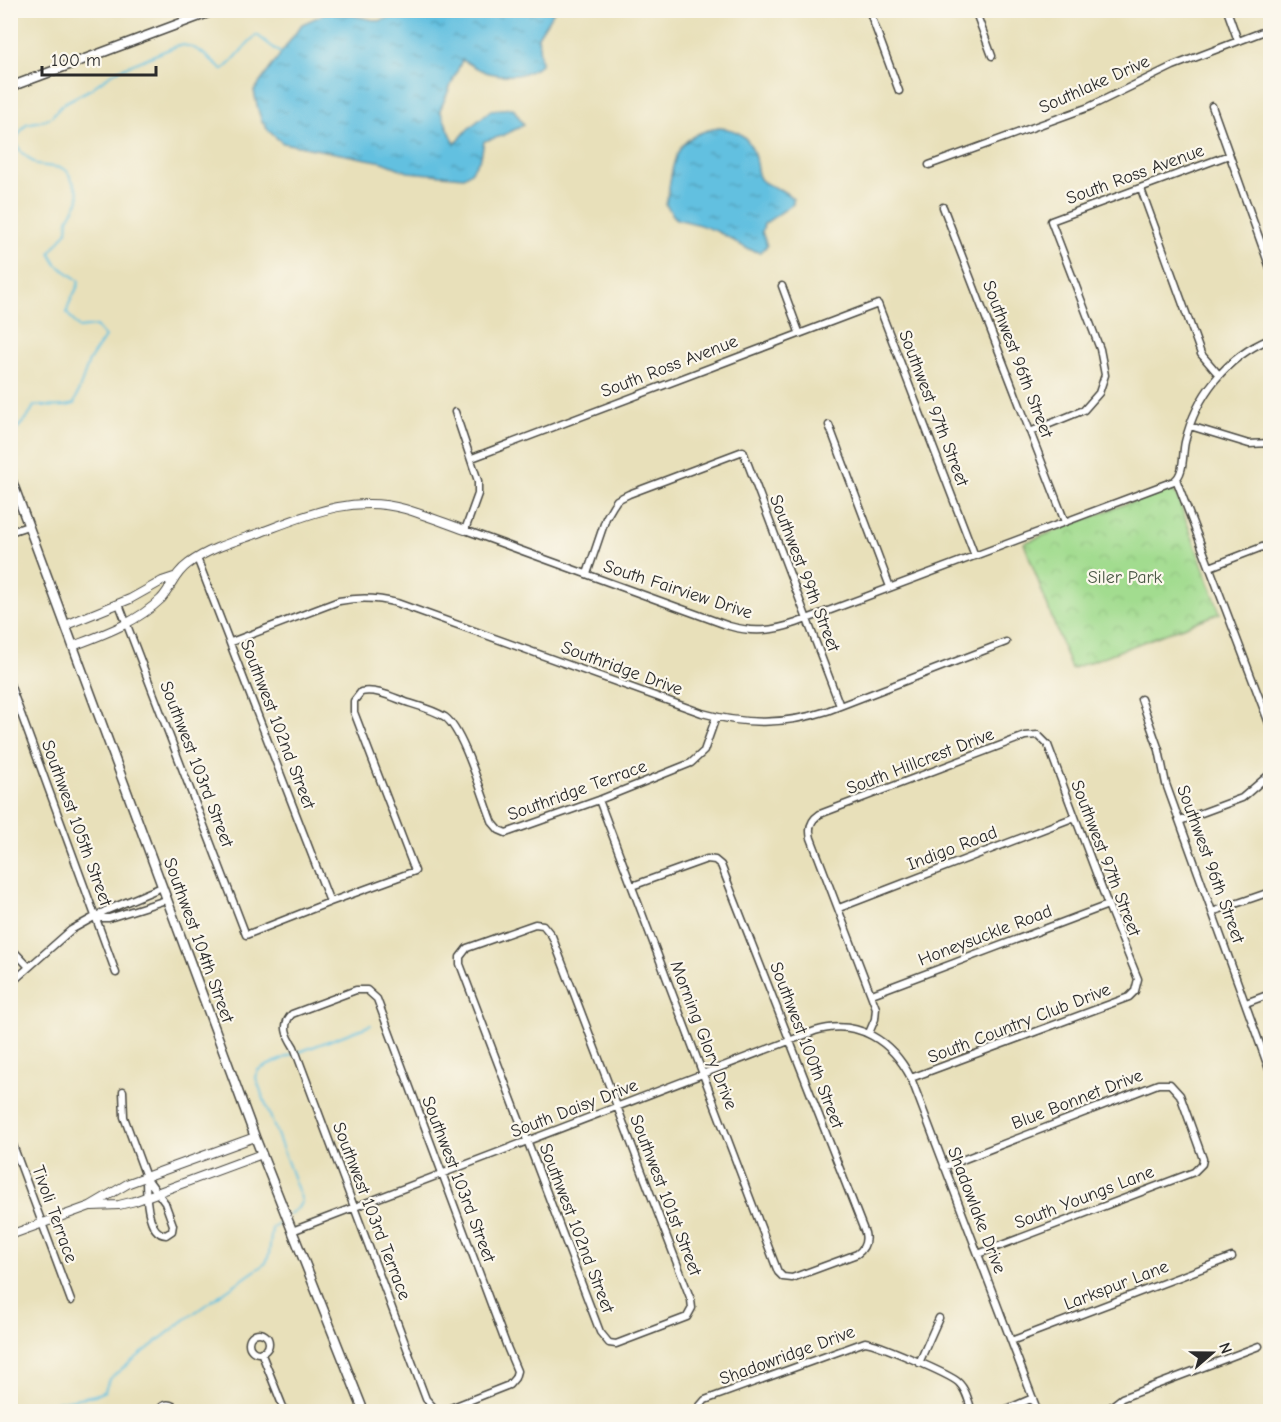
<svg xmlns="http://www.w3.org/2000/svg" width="1281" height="1422" font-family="'Comic Neue',sans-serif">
	<defs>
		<pattern id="park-crowns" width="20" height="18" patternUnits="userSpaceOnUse" patternTransform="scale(1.5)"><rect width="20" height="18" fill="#a2dc8f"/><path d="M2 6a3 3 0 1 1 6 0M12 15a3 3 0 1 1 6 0" fill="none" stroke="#8cbd7c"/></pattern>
		<pattern id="water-ripples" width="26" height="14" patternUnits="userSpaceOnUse" patternTransform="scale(1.5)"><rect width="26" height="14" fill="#62c0e0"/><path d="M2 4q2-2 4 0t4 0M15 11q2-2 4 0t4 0" fill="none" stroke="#519cb6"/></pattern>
	</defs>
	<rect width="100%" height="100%" fill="#fbf7ec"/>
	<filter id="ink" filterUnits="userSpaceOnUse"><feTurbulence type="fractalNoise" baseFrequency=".0167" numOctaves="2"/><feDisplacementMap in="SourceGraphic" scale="12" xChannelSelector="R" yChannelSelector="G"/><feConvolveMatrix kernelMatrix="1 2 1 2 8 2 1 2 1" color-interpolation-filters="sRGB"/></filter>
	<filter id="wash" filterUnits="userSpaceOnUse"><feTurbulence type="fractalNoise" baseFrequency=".008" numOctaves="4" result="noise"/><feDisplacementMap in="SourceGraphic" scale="24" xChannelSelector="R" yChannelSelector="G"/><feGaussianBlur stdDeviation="1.35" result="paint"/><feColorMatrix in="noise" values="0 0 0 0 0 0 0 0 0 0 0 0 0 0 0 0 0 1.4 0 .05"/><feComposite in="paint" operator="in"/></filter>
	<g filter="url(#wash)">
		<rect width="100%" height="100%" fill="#e8e0ba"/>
		<!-- park -->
		<path fill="url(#park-crowns)" stroke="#66845d" stroke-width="1.5" d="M1164,489L1174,491L1177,496L1220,613L1071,669L1024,543Z"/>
		<!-- water -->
		<path fill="url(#water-ripples)" stroke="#467686" stroke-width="1.5" d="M331,11L379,21L407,12L429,14L435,11H554L538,36L541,64C528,77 506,77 489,73C480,71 471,64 462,60L440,110L455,144L468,129L491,110L513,108L524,125L502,136L484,141L481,157L471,172L464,177L408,172L383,162L283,143C259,125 260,119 254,91L302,24Z
			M719,128C741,129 752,140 756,162C757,168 757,176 761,180C770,188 784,188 793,199V204L764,224L762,232L767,246L760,252C747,251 737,242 726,236C710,227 694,223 676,219L666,205C674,165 670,135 719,128Z"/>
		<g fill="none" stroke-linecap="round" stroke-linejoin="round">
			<!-- stream -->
			<path stroke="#62c0e0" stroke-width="2" d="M10,436L28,417L34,406C48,405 60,409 74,404L89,361L105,337L96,326L79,328L67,313C67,301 77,293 79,281L57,265L50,253L67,231L68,219L79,200L78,191L67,171L62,168L37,165L21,152L15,140L26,124L46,120L52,116L64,103L89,90L116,71L179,45C198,45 208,58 222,70C236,61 243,45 257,35L283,55
				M288,1215L298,1208L302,1201L256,1078L258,1070L286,1057L371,1025
				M41,1412L48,1404L95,1395L105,1391L109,1379L187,1318L266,1263L269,1254L272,1228L284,1219"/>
		</g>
	</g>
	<g filter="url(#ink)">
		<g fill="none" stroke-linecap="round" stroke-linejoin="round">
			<defs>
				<path id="minor" d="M869,10L899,91
					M975,10L992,56
					M1227,10L1238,41
					M1212,106L1270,268
					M929,165L1089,107L1173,66L1270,29
					M1141,189L1201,354L1219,375
					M943,207L1065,522
					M782,286L799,332
					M455,412L478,481V494L465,530L729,626C753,633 773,631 796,623L1174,481C1185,473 1182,455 1185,442C1196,396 1226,357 1270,339
					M829,425L890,587
					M1190,426L1249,444L1270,443
					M1030,432L1084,410L1099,393L1105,375L1100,349L1051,221L1229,155
					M472,458L878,304L975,556
					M1176,479L1270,726
					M10,532L28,526
					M197,558L330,902
					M1210,567L1270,544
					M587,574L606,518L613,506L617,500L629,494L743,451L840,706
					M119,604L246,935L330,902L415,871L354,712V701L361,692C377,689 392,697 406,702C419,706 434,710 445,717C464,731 483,799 493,823L499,830L506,833L599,800L691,763L704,751L716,717
					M231,642L339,601C359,597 376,597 397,603L702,713C745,725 784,725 827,711L1006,642
					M10,684L116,973
					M1141,699L1159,750L1166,784L1270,1072
					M599,800L778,1272L783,1277L792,1278L857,1254C864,1249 867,1242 865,1233L721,865L715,860L707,859L632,886
					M1180,821L1242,798L1270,774
					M839,908L1075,817
					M1212,912L1270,892
					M96,918H109L166,900
					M535,924L543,925L552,936L691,1300L692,1308L687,1317L616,1344L609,1343L600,1332L460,964V957L467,948Z
					M10,947L29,967
					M10,984L71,930L105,911L162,887
					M356,990H367L377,999L507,1347L517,1371L515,1378L509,1385L443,1411L435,1409L426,1399L294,1047C287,1036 281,1025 292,1014Z
					M872,994L1108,905
					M1246,1003L1270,994
					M869,1033L875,1019L876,1008L811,838C808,827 811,820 820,814L1025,736L1038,735L1048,745L1108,905L1138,979L1135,991L1129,997L911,1078
					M123,1091L124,1117L146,1177L165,1203L173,1225L172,1231L166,1235C146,1234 146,1192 146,1177
					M10,1137L71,1301
					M944,1167L1158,1084H1170L1180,1095L1203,1159L1202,1164L1194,1172L978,1254
					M292,1231L815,1031C858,1018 892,1041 911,1078L1038,1412
					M249 1343a10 10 0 1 1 20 0a10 10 0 1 1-20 0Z
					M1011,1341L1232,1257
					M261,1352L285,1412
					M919,1363L939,1318
					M159,1412C161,1405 167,1403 173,1406L177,1412
					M354,1412L363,1408
					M698,1412L699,1407L705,1400L865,1342C877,1343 949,1374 958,1382C966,1389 969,1402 972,1412
					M1000,1412L1033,1398
					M1104,1412L1122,1398L1259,1346"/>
				<path id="tertiary" d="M66,625L130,599L162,581L174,577
					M73,646C104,634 136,623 161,599C172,587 174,574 188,564C209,548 236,541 259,533C307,515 353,494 405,509C425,515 445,523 465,530
					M92,1206L119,1205L135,1201L262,1154
					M10,1235L90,1206L129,1183L255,1137"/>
				<path id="secondary" d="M10,87L216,10
					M10,476L255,1137L364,1412"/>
			</defs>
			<!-- minor casing -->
			<use href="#minor" stroke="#474640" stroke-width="9"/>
			<!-- tertiary casing -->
			<use href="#tertiary" stroke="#474640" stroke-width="10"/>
			<!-- secondary casing -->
			<use href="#secondary" stroke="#474640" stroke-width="11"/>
			<!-- minor -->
			<use href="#minor" stroke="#fff" stroke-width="6"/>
			<!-- tertiary -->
			<use href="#tertiary" stroke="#fff" stroke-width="8"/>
			<!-- secondary -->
			<use href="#secondary" stroke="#fff" stroke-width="8"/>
		</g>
	</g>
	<g text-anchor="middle" stroke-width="4.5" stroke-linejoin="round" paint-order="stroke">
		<!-- street labels -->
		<g font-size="18" fill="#2b2b2b" stroke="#fbf7ec">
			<text transform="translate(1094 84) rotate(-24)" y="6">Southlake Drive</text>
			<text transform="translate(1135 174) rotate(-20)" y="6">South Ross Avenue</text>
			<text transform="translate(1018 359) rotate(69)" y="6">Southwest 96th Street</text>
			<text transform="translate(669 366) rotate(-21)" y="6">South Ross Avenue</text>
			<text transform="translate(934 408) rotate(69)" y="6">Southwest 97th Street</text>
			<text transform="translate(805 573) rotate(69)" y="6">Southwest 99th Street</text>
			<text transform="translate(678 589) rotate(18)" y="6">South Fairview Drive</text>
			<text transform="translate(622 668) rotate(20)" y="6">Southridge Drive</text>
			<text transform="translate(278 724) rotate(69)" y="6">Southwest 102nd Street</text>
			<text transform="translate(920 761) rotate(-21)" y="6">South Hillcrest Drive</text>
			<text transform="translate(197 764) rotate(69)" y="6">Southwest 103rd Street</text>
			<text transform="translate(577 790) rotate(-20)" y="6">Southridge Terrace</text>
			<text transform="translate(77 823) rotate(70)" y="6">Southwest 105th Street</text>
			<text transform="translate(952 848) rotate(-21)" y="6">Indigo Road</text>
			<text transform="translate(1106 858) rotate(69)" y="6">Southwest 97th Street</text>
			<text transform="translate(1211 864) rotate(70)" y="6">Southwest 96th Street</text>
			<text transform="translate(985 935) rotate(-21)" y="6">Honeysuckle Road</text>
			<text transform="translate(199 940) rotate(70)" y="6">Southwest 104th Street</text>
			<text transform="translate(1019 1023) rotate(-21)" y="6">South Country Club Drive</text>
			<text transform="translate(704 1035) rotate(69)" y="6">Morning Glory Drive</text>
			<text transform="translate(807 1045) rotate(69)" y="6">Southwest 100th Street</text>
			<text transform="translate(1077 1099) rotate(-21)" y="6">Blue Bonnet Drive</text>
			<text transform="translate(574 1108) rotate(-21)" y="6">South Daisy Drive</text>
			<text transform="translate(459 1179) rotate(69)" y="6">Southwest 103rd Street</text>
			<text transform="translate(666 1195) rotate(69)" y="6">Southwest 101st Street</text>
			<text transform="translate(1084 1197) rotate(-21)" y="6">South Youngs Lane</text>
			<text transform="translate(977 1210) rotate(69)" y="6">Shadowlake Drive</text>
			<text transform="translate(372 1211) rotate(69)" y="6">Southwest 103rd Terrace</text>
			<text transform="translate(55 1214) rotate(70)" y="6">Tivoli Terrace</text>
			<text transform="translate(577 1228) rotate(69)" y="6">Southwest 102nd Street</text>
			<text transform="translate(1116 1285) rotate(-21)" y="6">Larkspur Lane</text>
			<text transform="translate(787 1355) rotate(-20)" y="6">Shadowridge Drive</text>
		</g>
		<!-- park labels -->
		<g font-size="18" fill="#495744" stroke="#fbf7ec">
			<text x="1125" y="583">Siler Park</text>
		</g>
	</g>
	<!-- margin -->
	<rect width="1281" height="1422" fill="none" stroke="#fbf7ec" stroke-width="36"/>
	<!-- north arrow -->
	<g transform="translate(1212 1353) rotate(70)" stroke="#fbf7ec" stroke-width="4.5" paint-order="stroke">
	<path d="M0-4.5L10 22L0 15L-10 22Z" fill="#2b2b2b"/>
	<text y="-9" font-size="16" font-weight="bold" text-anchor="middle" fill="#2b2b2b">N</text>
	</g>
	<!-- scale -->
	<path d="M42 66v9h114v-9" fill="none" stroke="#2b2b2b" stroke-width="3"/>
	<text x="51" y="66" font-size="18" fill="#2b2b2b" stroke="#fbf7ec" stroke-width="4.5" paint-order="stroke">100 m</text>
</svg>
